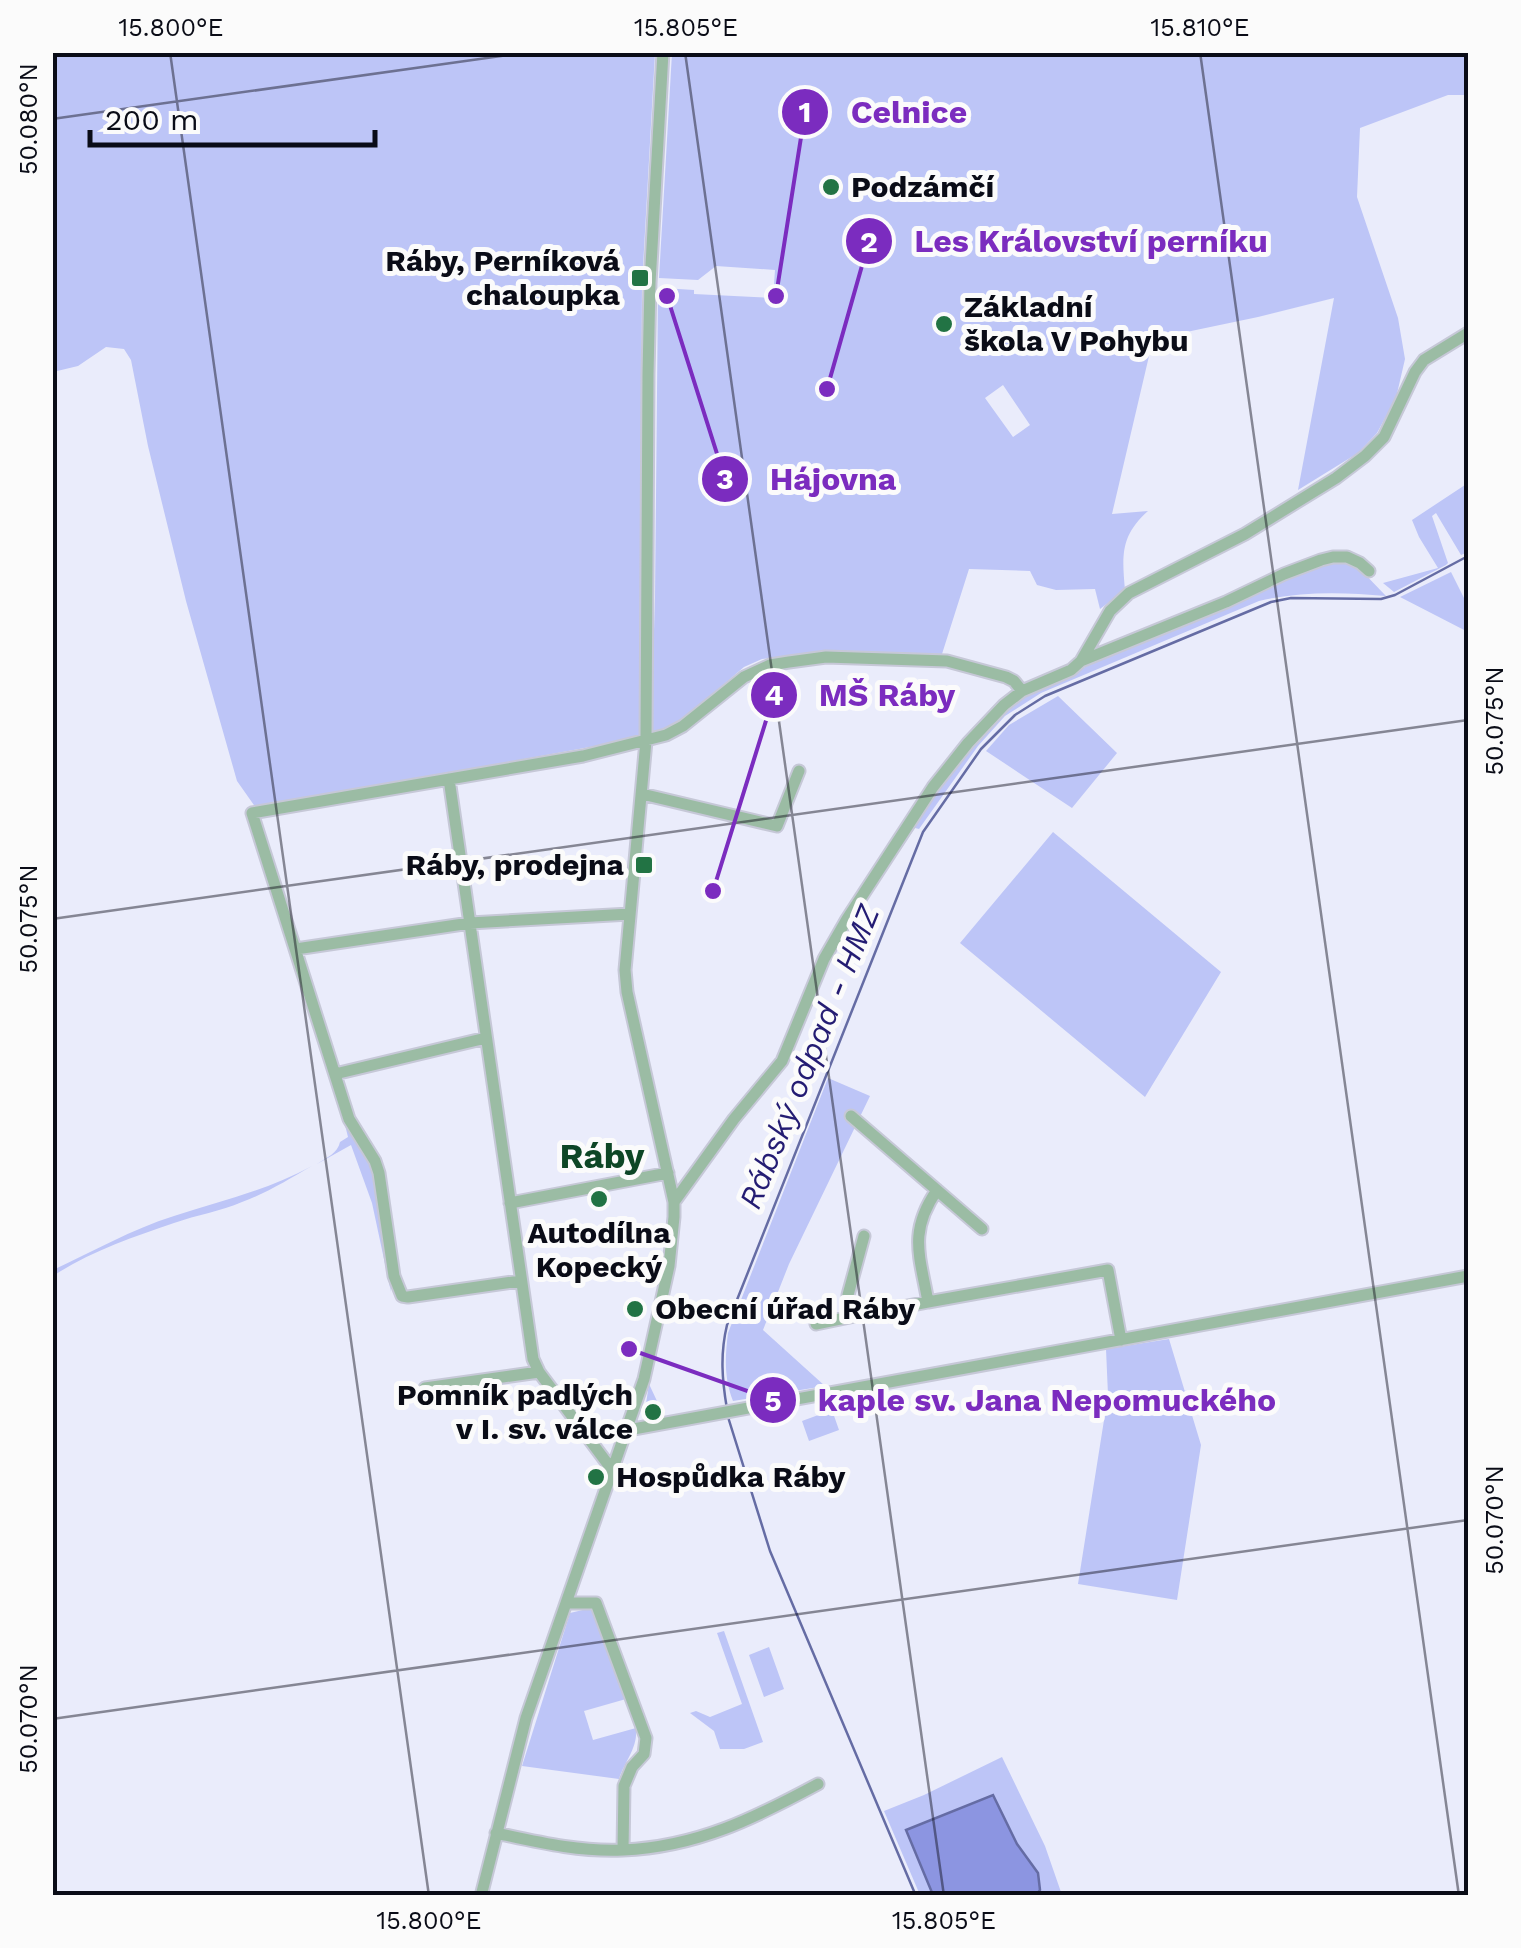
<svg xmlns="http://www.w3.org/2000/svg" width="1521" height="1948" font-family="'Work Sans',sans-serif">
	<rect width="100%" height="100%" fill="#eaecfb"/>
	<!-- green -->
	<path fill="#bdc5f7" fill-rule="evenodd" d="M53,53H655L642,285L639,738L256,808L237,781L186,601L148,446L131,360L124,349L106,347L78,366L53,372Z
		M672,53H1468V95H1448L1360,128L1357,197L1398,318L1405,359L1396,398L1377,433L1358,453L1298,490L1334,298L1258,317L1153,339L1112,514L1148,511C1120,536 1122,556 1125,590L1100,609L1095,589L1056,590L1037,585L1030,571L969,569L942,654L829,652L762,659L744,667L675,726L655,732L651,728L655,598L658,291L663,288L694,290V294L773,298L775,270L716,266L698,280L659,278ZM1003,385L1030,425L1013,437L985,398Z
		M1468,483V552L1461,555L1436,513L1432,516L1448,563L1446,565L1394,592L1383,583L1438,568L1419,537L1412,520Z
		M1343,561L1359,568L1386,596C1344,592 1300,591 1259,601L1041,693L1005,716L978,746L919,829L915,828L856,915L930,797L993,721L1034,690L1310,566Z
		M1451,572L1468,606V632L1400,597Z
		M1058,696L1117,753L1072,808L986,751L1009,725Z
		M1053,832L1221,972L1145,1097L960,943Z
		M828,1078L870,1096L789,1264L763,1330L825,1386L733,1401C724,1378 725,1357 728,1333Z
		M343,1117L373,1164L389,1264L391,1292L372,1203L351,1145L317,1164C326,1158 338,1153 340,1142L348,1137Z
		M312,1166C289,1179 267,1193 242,1202C221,1211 197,1215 174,1223C133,1237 89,1252 53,1276V1270C92,1252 132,1229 174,1216C221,1201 268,1190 312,1166Z
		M1169,1339L1201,1445L1177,1600L1078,1584L1108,1395L1106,1349Z
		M649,1384L664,1416L647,1419L644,1417Z
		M832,1410L839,1430L809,1441L802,1421Z
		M591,1608L626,1699L584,1711L593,1740L636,1728C638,1748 625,1761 619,1779L522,1766L570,1613Z
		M724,1631L763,1742L744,1749H720L714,1731L690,1713L696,1711L710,1717L742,1704L717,1633Z
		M769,1647L784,1689L764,1697L749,1655Z
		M1002,1757L1045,1846L1062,1895H1036L1040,1890L1038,1873L1017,1844L993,1795L907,1830L933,1895H920L884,1811L924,1795Z"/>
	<!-- water -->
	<path fill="#8c95e1" stroke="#656ca4" stroke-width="2.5" d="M993,1795L1017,1844L1038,1873L1040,1890L1036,1895H933L906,1830Z"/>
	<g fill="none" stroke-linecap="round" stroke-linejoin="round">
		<!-- stream -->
		<path stroke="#656ca4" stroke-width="2.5" d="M727,1409C722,1380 720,1354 727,1325L923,832L981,749L1015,715L1045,696L1271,602L1291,598L1381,599L1395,595L1468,556
			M728,1417L770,1551L916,1896"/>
		<defs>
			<path id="minor" d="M1081,661L1110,611L1129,593L1245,534L1336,478L1365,456L1384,437L1415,372L1424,360L1468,333
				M449,779L533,1359L539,1372L613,1471
				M642,794L777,826L799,771
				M296,949L470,923L630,914
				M335,1074L486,1038
				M851,1116L982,1229
				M937,1190C908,1232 920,1256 928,1302L1108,1270L1121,1340
				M674,1202L734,1119L782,1061L824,959L847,919L933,787L968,743L1004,705L1022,691L1071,670L1081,661L1226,602L1284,574L1321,560L1333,557H1347L1360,563L1369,571
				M510,1203L668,1173
				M864,1236L848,1295L850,1317L928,1302
				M520,1281L408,1297L402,1296L394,1276L379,1173L375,1161L349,1119L252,813L583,756L666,735L683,726L744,677L770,665L789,662L826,657L947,661L1006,677L1014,681L1022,691
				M816,1324L850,1317
				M425,1388L539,1372
				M628,1430L1468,1276
				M496,1833C538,1842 579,1852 623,1850L624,1786L632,1767L644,1754L646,1738L596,1603H566
				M623,1850C697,1847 755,1818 818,1784
				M481,1896L526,1718L644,1379L669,1266L674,1217V1202L627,992L625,970L646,741L648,374L650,283L663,52"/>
		</defs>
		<!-- minor casing -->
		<use href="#minor" stroke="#c6c8d7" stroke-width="15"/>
		<!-- minor -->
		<use href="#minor" stroke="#9bbca4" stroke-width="11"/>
	</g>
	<!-- ticks -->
	<path fill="none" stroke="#0a0c17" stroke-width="2.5" stroke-opacity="0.45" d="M170,52L429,1896M685,52L944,1896M1200,52L1459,1896M52,119L529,52M52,919L1468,720M52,1719L1468,1520"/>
	<!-- markers -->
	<g fill="#227344" stroke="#fbfbfb" stroke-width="4">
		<circle cx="831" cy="187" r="10"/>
		<rect x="630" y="268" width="20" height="20" rx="5"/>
		<circle cx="944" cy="324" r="10"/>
		<rect x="634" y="855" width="20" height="20" rx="5"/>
		<circle cx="599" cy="1199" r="10"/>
		<circle cx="635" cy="1309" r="10"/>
		<circle cx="653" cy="1412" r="10"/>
		<circle cx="596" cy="1477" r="10"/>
	</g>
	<g text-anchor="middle" stroke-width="10" stroke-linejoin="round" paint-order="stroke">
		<!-- poi labels -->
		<g font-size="30" font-weight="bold" fill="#0a0c17" stroke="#fbfbfb" text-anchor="start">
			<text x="851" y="197">Podzámčí</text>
			<text x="620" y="271" text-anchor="end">Ráby, Perníková<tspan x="620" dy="34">chaloupka</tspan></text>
			<text x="964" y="317">Základní<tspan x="964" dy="34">škola V Pohybu</tspan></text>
			<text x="624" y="875" text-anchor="end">Ráby, prodejna</text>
			<text x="599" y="1243" text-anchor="middle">Autodílna<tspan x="599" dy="34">Kopecký</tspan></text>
			<text x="655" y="1319">Obecní úřad Ráby</text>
			<text x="633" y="1405" text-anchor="end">Pomník padlých<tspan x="633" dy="34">v I. sv. válce</tspan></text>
			<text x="616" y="1487">Hospůdka Ráby</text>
		</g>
		<!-- water labels -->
		<g font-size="32" font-style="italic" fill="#241c73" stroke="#fbfbfb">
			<text transform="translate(809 1057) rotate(-68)" y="11">Rábský odpad - HMZ</text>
		</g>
		<!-- quarter labels -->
		<g font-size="35" font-weight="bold" fill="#0d4626" stroke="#fbfbfb">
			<text x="602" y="1168">Ráby</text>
		</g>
	</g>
	<!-- callouts -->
	<path fill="none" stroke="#7b2cbf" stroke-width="4" d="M776 296L805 112M827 389L869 241M667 296L725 479M713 891L774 695M629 1349L773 1400"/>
	<g fill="#7b2cbf" stroke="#fbfbfb" stroke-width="4">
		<circle cx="776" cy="296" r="10"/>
		<circle cx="827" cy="389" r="10"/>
		<circle cx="667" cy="296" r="10"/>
		<circle cx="713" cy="891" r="10"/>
		<circle cx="629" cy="1349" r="10"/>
		<circle cx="805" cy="112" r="25"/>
		<circle cx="869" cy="241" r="25"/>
		<circle cx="725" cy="479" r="25"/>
		<circle cx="774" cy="695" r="25"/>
		<circle cx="773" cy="1400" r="25"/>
	</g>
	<g font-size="30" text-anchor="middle" font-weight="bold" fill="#fff">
		<text x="805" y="122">1</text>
		<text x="869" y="252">2</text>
		<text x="725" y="489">3</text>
		<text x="774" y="705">4</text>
		<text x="773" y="1411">5</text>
	</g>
	<g font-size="32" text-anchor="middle" font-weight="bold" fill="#7b2cbf" stroke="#fbfbfb" stroke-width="10" stroke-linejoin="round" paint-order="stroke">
		<text x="909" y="123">Celnice</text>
		<text x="1091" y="252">Les Království perníku</text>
		<text x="833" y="490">Hájovna</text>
		<text x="887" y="706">MŠ Ráby</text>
		<text x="1047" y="1411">kaple sv. Jana Nepomuckého</text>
	</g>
	<!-- border -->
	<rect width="1521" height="1948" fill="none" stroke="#fbfbfb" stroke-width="110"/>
	<!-- scale -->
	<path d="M90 130v15h285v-15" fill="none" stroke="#0a0c17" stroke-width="5"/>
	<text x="105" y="130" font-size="30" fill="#0a0c17" stroke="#fbfbfb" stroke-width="8" paint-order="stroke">200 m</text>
	<rect x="55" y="55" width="1411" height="1838" fill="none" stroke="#0a0c17" stroke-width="4"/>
	<g font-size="25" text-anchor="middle" fill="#0a0c17">
		<text x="171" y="36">15.800°E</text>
		<text x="686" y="36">15.805°E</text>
		<text x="1200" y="36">15.810°E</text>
		<text transform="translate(28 119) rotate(-90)" y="9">50.080°N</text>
		<text transform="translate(1494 721) rotate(-90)" y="9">50.075°N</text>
		<text transform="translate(28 919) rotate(-90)" y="9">50.075°N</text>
		<text transform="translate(1494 1520) rotate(-90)" y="9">50.070°N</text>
		<text transform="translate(28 1719) rotate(-90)" y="9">50.070°N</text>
		<text x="429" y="1929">15.800°E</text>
		<text x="944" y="1929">15.805°E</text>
	</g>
</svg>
